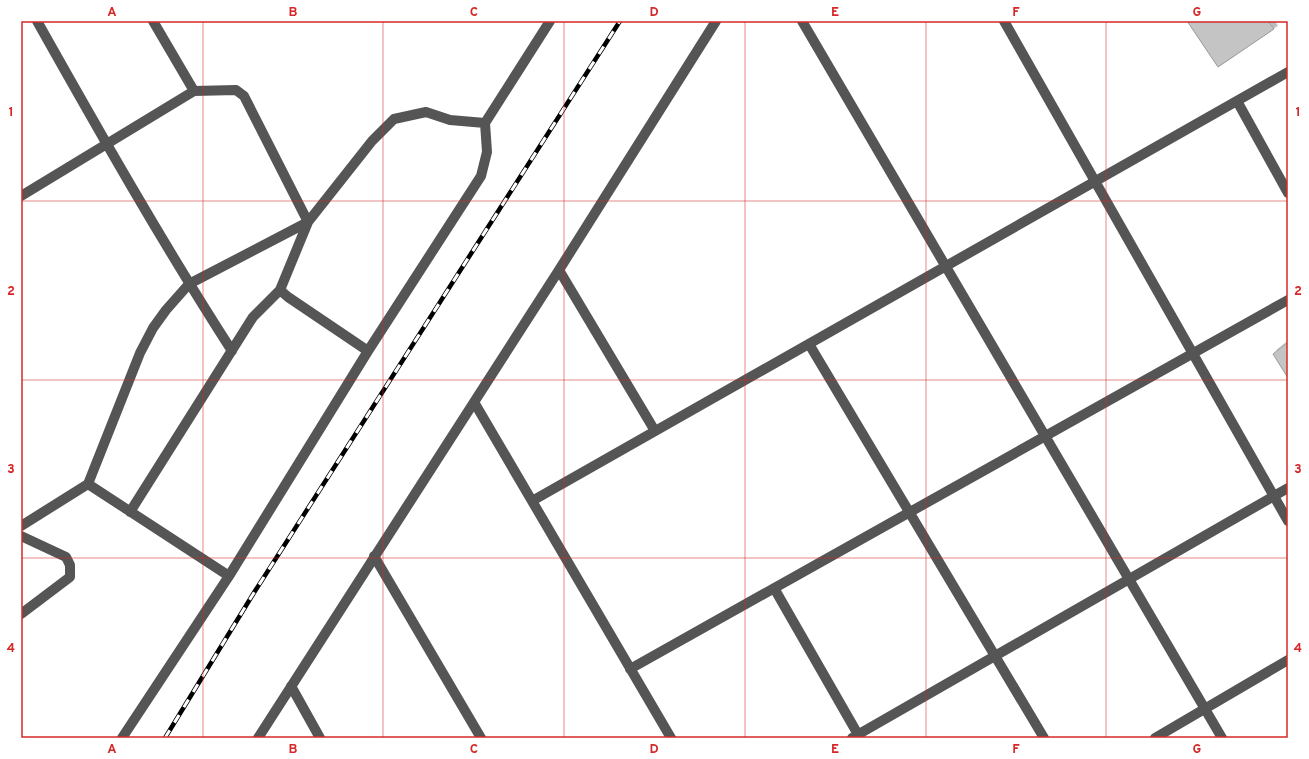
<svg xmlns="http://www.w3.org/2000/svg" width="1309" height="759" font-family="Overpass,sans-serif">
	<defs>
		<filter id="shadow"><feDropShadow dx="3.5" dy="-3.5" stdDeviation="0" flood-color="#0004"/></filter>
	</defs>
	<rect width="100%" height="100%" fill="#fff"/>
	<!-- building -->
	<path fill="#c4c4c4" stroke="#999" filter="url(#shadow)" d="M1187,21H1268L1274,29L1218,67Z
		M1288,342V378L1273,354Z"/>
	<g fill="none" stroke-linecap="round" stroke-linejoin="round">
		<!-- minor -->
		<path stroke="#555" stroke-width="10" d="M37,21C100,133 163,244 232,351
			M153,21L194,91
			M802,21L1222,738
			M1004,21L1288,521
			M1237,101L1288,193
			M21,196L194,91L236,90L244,96L308,222L280,290
			M559,270L655,431
			M809,344L1044,738
			M474,402L671,738
			M88,484L229,576
			M532,501L1288,72
			M130,512L253,317L280,290L288,297L368,351
			M21,526L88,484L140,353L153,328L166,310L189,284L308,222L372,141L394,119L426,112L450,120L485,123
			M21,536L66,557L70,565V577L21,614
			M374,556L481,738
			M774,588L860,738
			M630,669L1288,300
			M291,686L320,738
			M122,738L229,576L368,351L481,176L487,152L485,123L550,21
			M258,738L559,270L716,21
			M852,738L1288,488
			M1155,738L1288,660"/>
		<defs>
			<path id="rail" d="M165,738L255,591L620,21"/>
		</defs>
		<!-- rail casing -->
		<use href="#rail" stroke="#000" stroke-width="4.5"/>
		<!-- rail -->
		<use href="#rail" stroke="#fff" stroke-width="3" stroke-dasharray="9" stroke-linecap="butt"/>
	</g>
	<!-- grid -->
	<path fill="none" stroke="#d62828" stroke-width="1" stroke-opacity="0.55" d="M203,21V738M383,21V738M564,21V738M745,21V738M926,21V738M1106,21V738M21,201H1288M21,380H1288M21,558H1288"/>
	<!-- border -->
	<rect width="1309" height="759" fill="none" stroke="#ffffff" stroke-width="44"/>
	<rect x="22" y="22" width="1265" height="715" fill="none" stroke="#d62828" stroke-width="1.5"/>
	<g font-size="13" text-anchor="middle" font-weight="bold" fill="#d62828">
		<text x="112" y="16">A</text>
		<text x="293" y="16">B</text>
		<text x="474" y="16">C</text>
		<text x="654" y="16">D</text>
		<text x="835" y="16">E</text>
		<text x="1016" y="16">F</text>
		<text x="1197" y="16">G</text>
		<text x="11" y="116">1</text>
		<text x="1298" y="116">1</text>
		<text x="11" y="295">2</text>
		<text x="1298" y="295">2</text>
		<text x="11" y="473">3</text>
		<text x="1298" y="473">3</text>
		<text x="11" y="652">4</text>
		<text x="1298" y="652">4</text>
		<text x="112" y="753">A</text>
		<text x="293" y="753">B</text>
		<text x="474" y="753">C</text>
		<text x="654" y="753">D</text>
		<text x="835" y="753">E</text>
		<text x="1016" y="753">F</text>
		<text x="1197" y="753">G</text>
	</g>
</svg>
